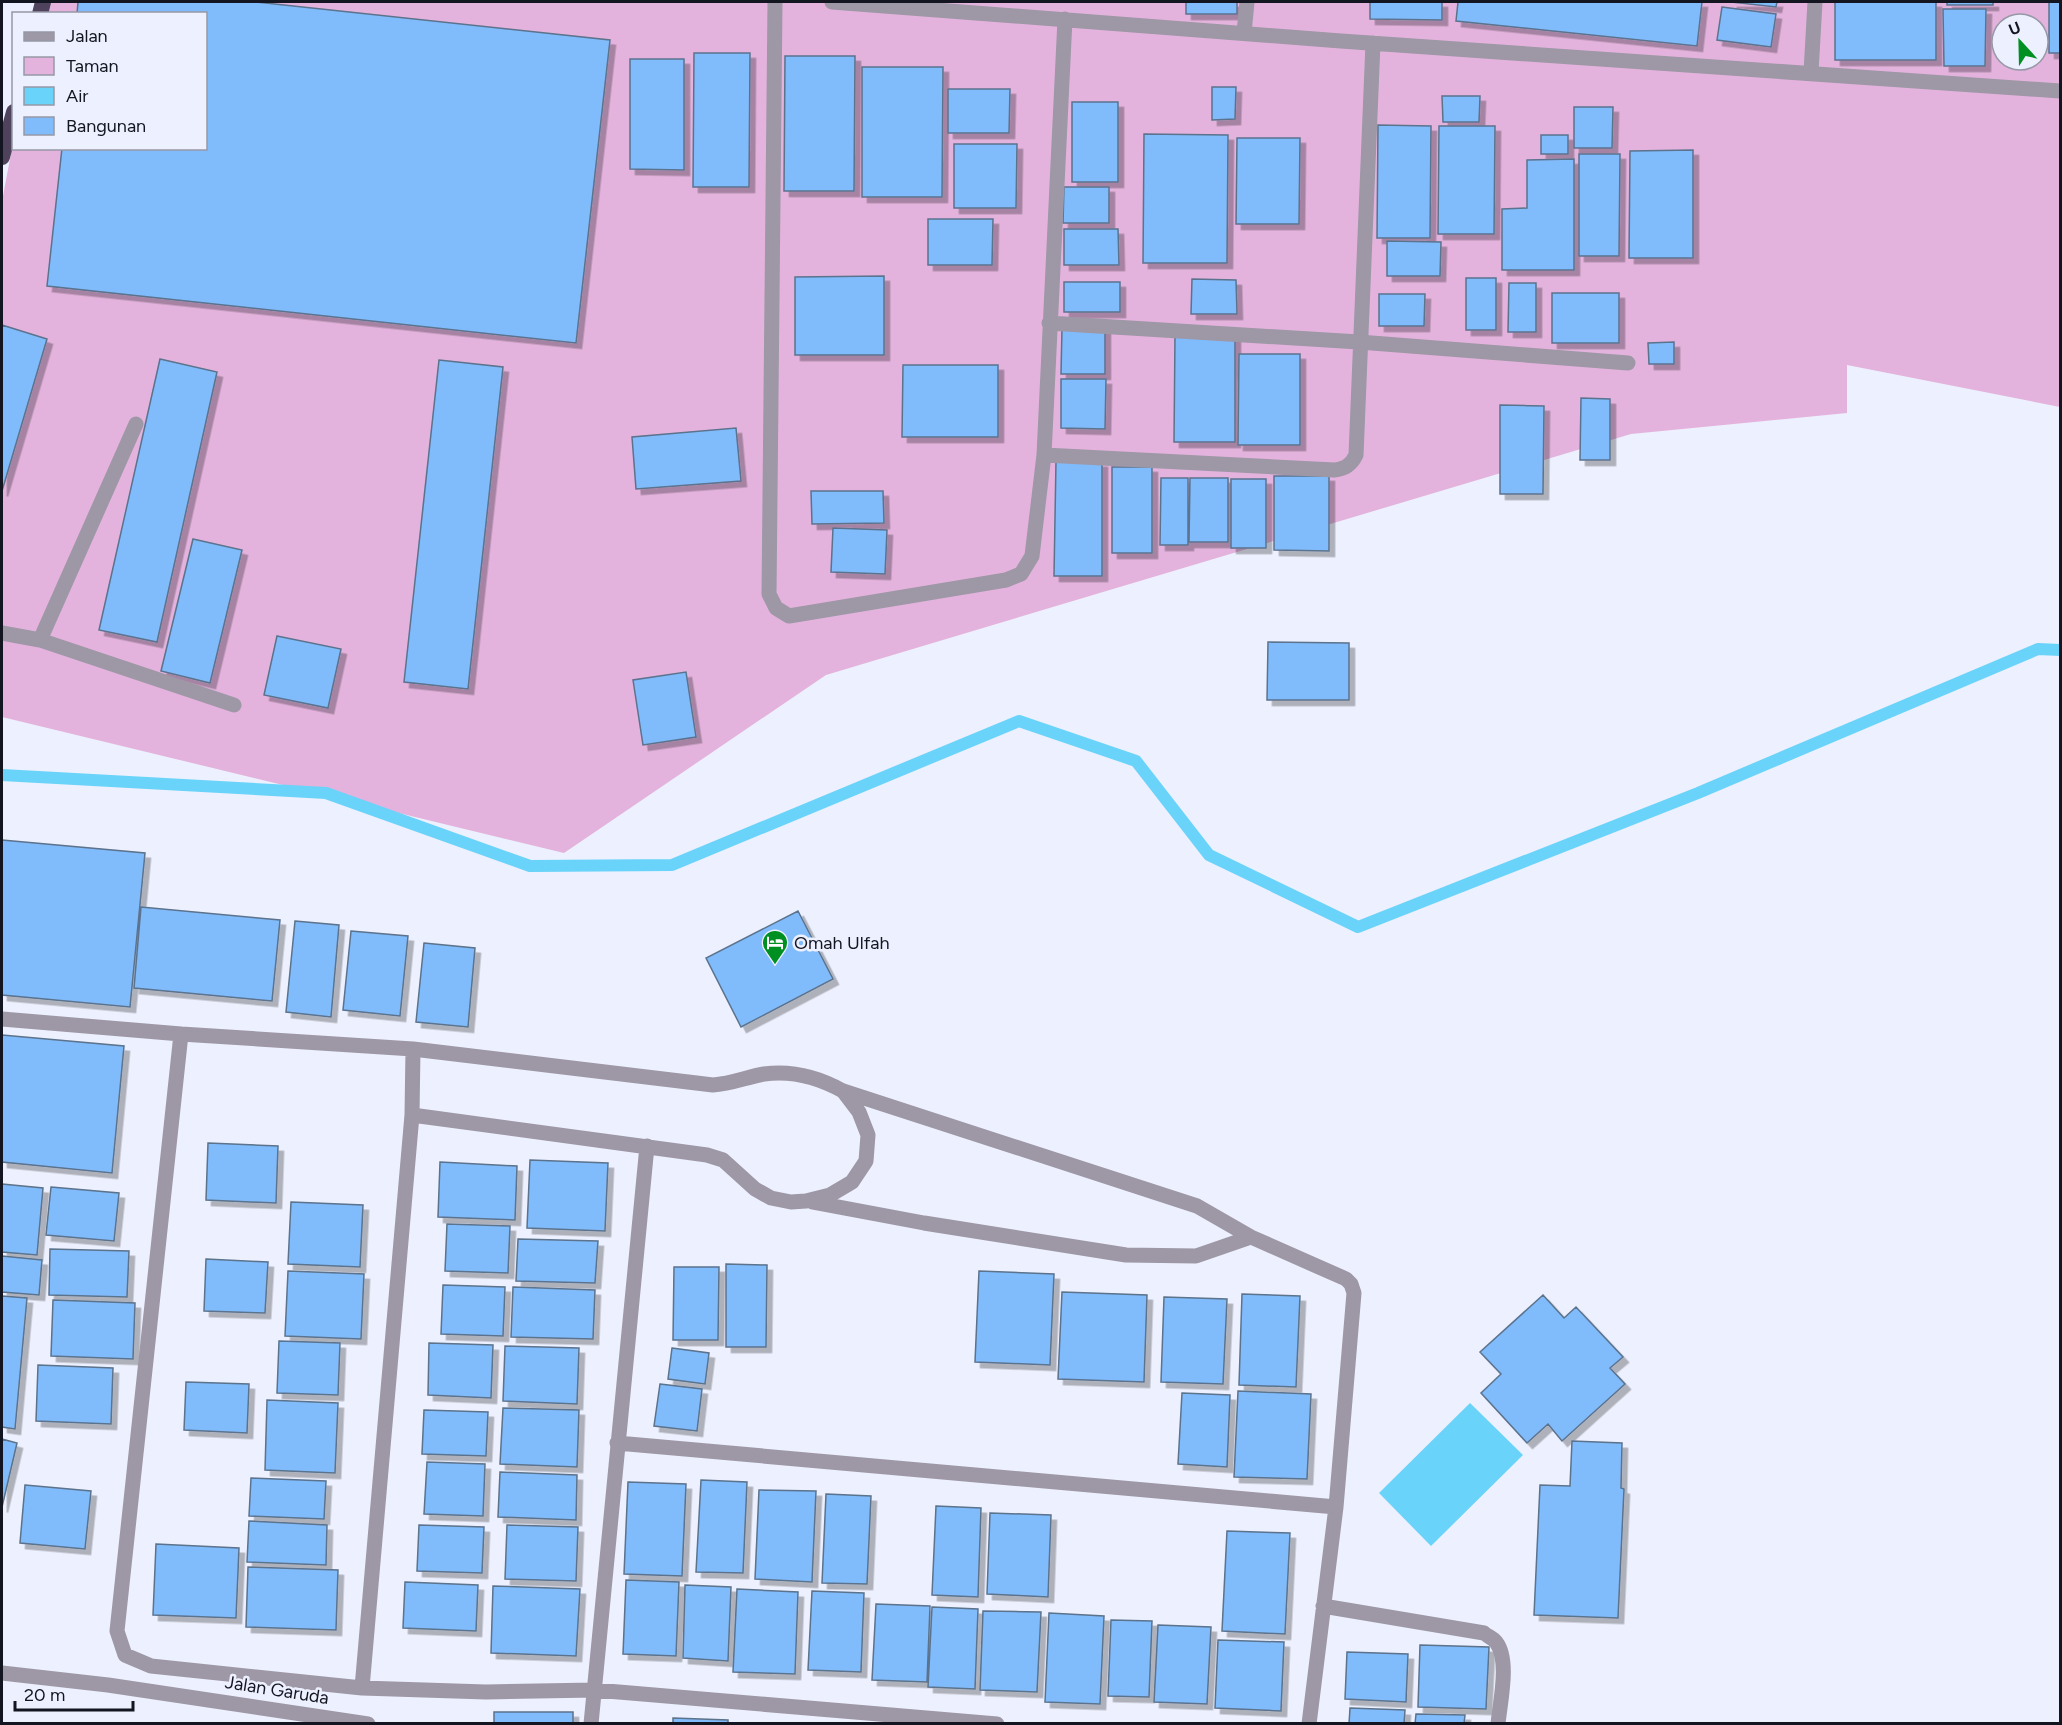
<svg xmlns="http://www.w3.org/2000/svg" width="2062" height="1725" font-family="Figtree,sans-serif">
	<defs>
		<filter id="shadow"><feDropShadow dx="5.5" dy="5.5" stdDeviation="0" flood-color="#0004"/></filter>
	</defs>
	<rect width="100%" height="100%" fill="#edf0fe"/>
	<!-- green -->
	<path fill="#e3b3dd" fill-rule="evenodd" d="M43,2H2060V407L1847,365V413L1631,434L826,675L564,853L2,717V201L13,143L14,148H206V14L40,13ZM2002,24H2038V60H2002Z"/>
	<!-- water -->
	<path fill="#6ad3f9" d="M1470,1403L1523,1455L1431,1546L1379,1493Z"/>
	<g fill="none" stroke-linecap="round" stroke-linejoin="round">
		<!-- stream -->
		<path stroke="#6ad3f9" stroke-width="12" d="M2,775L326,793L530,866L672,865L1019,721L1136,761L1209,855L1358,927L1698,793L2038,649L2060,650"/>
	</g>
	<!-- building -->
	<path fill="#80bbfb" stroke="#5b738d" stroke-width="1.5" filter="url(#shadow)" d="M78,2H256L610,40L576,343L47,286L62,148H206V14H77Z
		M1186,2H1237V14H1186Z
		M1370,2H1442V20L1370,19Z
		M1458,2H1702L1697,46L1456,21Z
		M1731,2H1777L1776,7Z
		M1835,2H1936V60H1835Z
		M1947,2H1993V5H1947Z
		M2049,2H2060V53H2049Z
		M1722,7L1776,14L1771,47L1717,40Z
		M1943,9H1986L1985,66H1944Z
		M694,53H750L749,187H693Z
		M785,56H855L854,191H784Z
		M630,59H684V170L630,169Z
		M862,67H943L942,197H862Z
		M1212,87H1236L1235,119L1212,120Z
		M948,89H1010L1009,133H948Z
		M1442,96H1480L1479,122H1443Z
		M1072,102H1118V182H1072Z
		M1574,107H1613L1612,148H1574Z
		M1378,125L1431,126L1430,238H1377Z
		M1439,126H1495L1494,234H1438Z
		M1144,134L1228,135L1227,263H1143Z
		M1541,135H1568V154H1541Z
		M1237,138H1300L1299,224H1236Z
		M954,144H1017L1016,208H954Z
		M1693,150V258H1629L1630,151Z
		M1579,154H1620L1619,256H1579Z
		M1574,159V270H1502V209L1527,208V160Z
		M1064,187H1109V223H1063Z
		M928,219H993L992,265H928Z
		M1064,229H1118L1119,265H1064Z
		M1387,241L1441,242L1440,276H1387Z
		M884,276V355H795V277Z
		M1466,278H1496V330H1466Z
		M1192,279L1236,280L1237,314H1191Z
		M1064,282H1120V312H1064Z
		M1509,283H1536V332H1508Z
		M1552,293H1619V343H1552Z
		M1379,294H1425L1424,326H1379Z
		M2,325L47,339L2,491Z
		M1062,328H1105V374H1061Z
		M1175,335H1235V442H1174Z
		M1674,342V364H1649L1648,343Z
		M1239,354H1300V445H1238Z
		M160,359L217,372L157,642L99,630Z
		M439,360L503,367L468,689L404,682Z
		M903,365H998V437H902Z
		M1061,379H1106L1105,429L1061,428Z
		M1581,398L1610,399V460H1580Z
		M1500,405L1544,406L1543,494H1500Z
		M736,428L741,481L636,489L632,437Z
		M1056,461L1102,462V576H1054Z
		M1112,467H1152V553H1112Z
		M1274,476H1329V551L1274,550Z
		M1161,478H1188V545H1160Z
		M1190,478H1228V542H1189Z
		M1231,479H1266V548H1231Z
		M811,491H883L884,523L812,524Z
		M833,528L887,530L885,574L831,572Z
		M193,539L242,550L210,683L161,671Z
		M277,636L341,649L328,708L264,695Z
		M1268,642L1349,643V700H1267Z
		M686,672L696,737L643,745L633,680Z
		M2,840L145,853L130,1007L2,995Z
		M141,907L280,920L272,1001L134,988Z
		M798,911L833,979L741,1027L706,958Z
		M295,921L339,925L331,1017L286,1012Z
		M351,931L408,936L400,1016L343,1010Z
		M424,943L475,948L468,1027L416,1022Z
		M2,1035L124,1046L112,1173L2,1162Z
		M208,1143L278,1146L276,1203L206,1200Z
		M530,1160L608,1163L605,1231L527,1228Z
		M440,1162L517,1166L515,1220L438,1217Z
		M2,1184L43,1188L37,1255L2,1252Z
		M51,1187L119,1193L114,1241L46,1235Z
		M291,1202L363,1205L360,1267L288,1264Z
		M447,1224L510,1226L508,1273L445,1271Z
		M518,1239L598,1241L595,1283L516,1281Z
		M50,1249L129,1251L127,1297L49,1295Z
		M2,1256L42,1260L39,1295L2,1292Z
		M206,1259L268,1262L265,1313L204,1311Z
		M726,1264L767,1265L766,1347H726Z
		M674,1267H719L718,1340H673Z
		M288,1271L364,1274L361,1339L285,1336Z
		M979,1271L1054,1274L1050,1365L975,1362Z
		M443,1285L505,1287L503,1336L441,1334Z
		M513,1287L595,1290L593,1339L511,1337Z
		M1062,1292L1147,1295L1144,1382L1058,1379Z
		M1242,1294L1300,1296L1296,1387L1239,1385Z
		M1543,1295L1564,1318L1576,1307L1623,1357L1610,1368L1625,1384L1562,1441L1548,1424L1527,1443L1481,1393L1501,1374L1480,1352Z
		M2,1296L27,1298L15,1429L2,1427Z
		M1164,1297L1227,1299L1223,1384L1161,1382Z
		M53,1300L135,1303L133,1359L51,1356Z
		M279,1341L340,1343L338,1395L277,1393Z
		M429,1343L493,1345L491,1398L428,1395Z
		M505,1346L579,1348L577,1404L503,1401Z
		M672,1348L709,1353L705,1384L668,1379Z
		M38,1365L113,1368L111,1424L36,1421Z
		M186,1382L249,1384L247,1433L184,1430Z
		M660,1384L702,1389L697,1431L654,1426Z
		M1238,1391L1311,1394L1307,1479L1234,1477Z
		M1182,1393L1230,1395L1227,1467L1178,1464Z
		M267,1400L338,1403L335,1473L265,1470Z
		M503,1408L579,1410L577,1467L500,1464Z
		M424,1410L488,1412L486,1456L422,1454Z
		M2,1439L17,1443L2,1507Z
		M1572,1441L1622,1443L1621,1488L1624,1489L1618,1618L1534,1615L1540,1485L1570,1486Z
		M427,1462L485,1464L483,1516L424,1514Z
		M500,1472L577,1475L576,1520L498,1517Z
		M251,1478L326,1481L324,1519L249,1516Z
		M701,1480L747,1482L743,1573L696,1572Z
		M628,1482L686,1484L682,1576L624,1574Z
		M25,1485L91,1491L85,1549L20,1543Z
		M759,1490L816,1491L812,1582L755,1579Z
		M826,1494L871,1496L867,1584L822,1583Z
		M936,1506L981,1508L978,1597L932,1595Z
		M990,1513L1051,1515L1048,1597L987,1594Z
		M249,1521L327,1525L326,1565L247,1562Z
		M419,1525L484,1527L482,1573L417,1571Z
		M507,1525L578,1527L576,1581L505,1579Z
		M1227,1531L1290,1533L1285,1634L1222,1631Z
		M156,1544L239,1548L236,1618L153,1615Z
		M248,1567L338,1570L336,1630L246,1627Z
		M626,1580L679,1582L676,1656L623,1654Z
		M405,1582L478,1585L476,1631L403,1628Z
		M685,1585L731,1587L728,1661L683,1658Z
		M493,1586L580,1589L576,1656L491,1653Z
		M737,1589L798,1592L795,1674L733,1672Z
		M812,1591L864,1593L861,1672L808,1670Z
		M876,1604L930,1606L927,1682L872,1680Z
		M932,1607L978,1609L975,1689L928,1687Z
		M983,1611L1041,1612L1037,1692L980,1690Z
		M1049,1613L1104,1616L1100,1704L1045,1702Z
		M1111,1620L1152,1621L1149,1697L1108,1696Z
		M1158,1625L1211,1627L1207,1704L1154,1702Z
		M1218,1640L1284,1642L1281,1711L1215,1708Z
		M1420,1645L1489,1647L1486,1709L1418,1707Z
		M1347,1652L1408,1654L1406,1702L1345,1699Z
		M1350,1708L1405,1710L1404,1724H1349Z
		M494,1712H573V1724H494Z
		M1416,1714L1465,1715L1464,1724H1415Z
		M673,1718L728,1720V1724H673Z"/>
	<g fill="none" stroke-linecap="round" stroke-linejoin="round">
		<!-- service -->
		<path stroke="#9d97a6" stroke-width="15" d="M2,633L40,640L234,705
			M40,640L136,424"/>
		<!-- minor -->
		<path stroke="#9d97a6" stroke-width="15" d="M775,2L769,594L776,608L789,616L1006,580L1021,574L1032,556L1044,455L1065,19
			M832,2L1341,41L2060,91
			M1244,33L1247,2
			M1811,72L1815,2
			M1049,323L1359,342L1628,363
			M1044,455L1334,470C1345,469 1351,465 1356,455L1373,43
			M2,1019L181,1034L413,1049L713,1085C731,1084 747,1077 764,1074C793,1070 818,1077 843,1091L1197,1206L1251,1237L1346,1279L1351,1284L1354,1293L1336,1507L1309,1724
			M181,1034L117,1631L125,1655L151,1666L362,1688L486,1692L595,1690L997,1724
			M412,1115L707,1155L723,1160L755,1189L771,1198L791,1202L806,1201L830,1195L852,1182L866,1161L868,1135L859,1112L843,1091
			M812,1202L924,1223L1126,1255L1196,1256L1251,1237
			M617,1443L1336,1507
			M1323,1606L1484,1633C1487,1636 1493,1638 1496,1642C1510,1660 1500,1702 1498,1724
			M2,1673L108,1685L368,1724
			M362,1688L412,1115L413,1049
			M591,1724L647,1146"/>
		<!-- trunk -->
		<path stroke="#4e425d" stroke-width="16" d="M40,14L43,2
			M2,157L14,112"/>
	</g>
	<!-- icons -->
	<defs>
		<symbol id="hotel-pin" viewBox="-11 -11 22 30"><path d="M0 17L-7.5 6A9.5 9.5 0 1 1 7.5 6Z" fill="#009022" stroke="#edf0fe"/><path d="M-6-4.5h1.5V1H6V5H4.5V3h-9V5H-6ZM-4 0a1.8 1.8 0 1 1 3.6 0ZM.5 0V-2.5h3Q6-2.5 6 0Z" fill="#fff"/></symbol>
	</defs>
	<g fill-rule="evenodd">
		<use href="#hotel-pin" x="760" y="928" width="30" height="40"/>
	</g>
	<g text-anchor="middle" stroke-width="5" stroke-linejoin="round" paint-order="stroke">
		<!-- poi labels -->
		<g font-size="18" fill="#131521" stroke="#edf0fe" text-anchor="start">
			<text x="794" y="949">Omah Ulfah</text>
		</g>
		<!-- street labels -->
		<g font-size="18" fill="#131521" stroke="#edf0fe">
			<text transform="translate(277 1690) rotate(9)" y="6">Jalan Garuda</text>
		</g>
	</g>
	<!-- border -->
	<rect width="2062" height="1725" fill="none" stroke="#131521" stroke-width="6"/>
	<!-- legend -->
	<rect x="12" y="12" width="195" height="138" fill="#edf0fe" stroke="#9698a6" stroke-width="1.5"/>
	<rect x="24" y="32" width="30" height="9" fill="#9d97a6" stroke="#9698a6" stroke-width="1.5"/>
	<text x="66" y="42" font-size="18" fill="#131521">Jalan</text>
	<rect x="24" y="57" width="30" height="18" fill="#e3b3dd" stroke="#9698a6" stroke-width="1.5"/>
	<text x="66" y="72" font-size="18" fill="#131521">Taman</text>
	<rect x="24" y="87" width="30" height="18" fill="#6ad3f9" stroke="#9698a6" stroke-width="1.5"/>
	<text x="66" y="102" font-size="18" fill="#131521">Air</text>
	<rect x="24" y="117" width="30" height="18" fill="#80bbfb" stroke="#9698a6" stroke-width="1.5"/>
	<text x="66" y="132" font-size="18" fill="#131521">Bangunan</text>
	<!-- north arrow -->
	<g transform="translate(2020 42) rotate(338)"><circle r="28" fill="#edf0fe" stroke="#9698a6" stroke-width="1.5"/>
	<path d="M0-4.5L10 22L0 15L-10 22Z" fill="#009022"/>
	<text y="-9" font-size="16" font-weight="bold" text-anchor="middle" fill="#131521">U</text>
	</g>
	<!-- scale -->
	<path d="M15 1701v9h118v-9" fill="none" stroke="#131521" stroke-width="3"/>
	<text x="24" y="1701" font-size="18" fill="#131521" stroke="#edf0fe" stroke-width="4.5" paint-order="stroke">20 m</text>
</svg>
